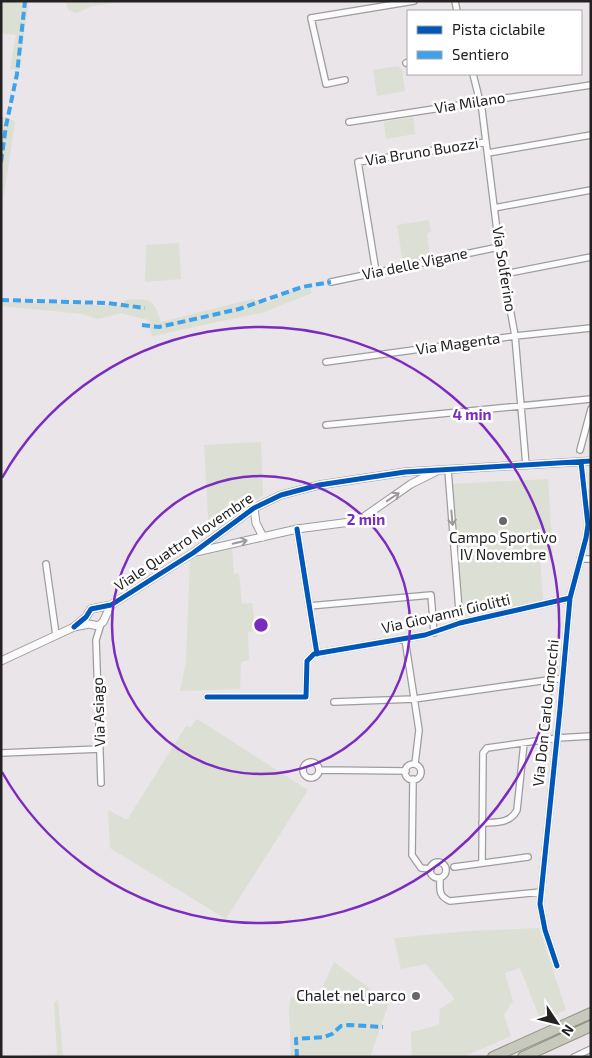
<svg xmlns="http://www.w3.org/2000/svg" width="592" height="1058" font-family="'Exo 2',sans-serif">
	<rect width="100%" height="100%" fill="#eae5e8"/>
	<!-- green -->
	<path fill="#dcdfd4" d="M1,1H29L19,70L10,69L16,35L1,33Z
		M65,1H128L92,6L77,13L69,11Z
		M398,66L402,70L405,91L377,96L373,70Z
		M2,117H7L15,122L1,213Z
		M413,117L415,134L386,139L384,122Z
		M429,220L431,231L427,234L430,258L403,263L397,225Z
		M179,243L181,279L145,282L146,245Z
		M310,288L312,293L264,312L152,336L148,320L121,313L98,319L83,314L1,306V302L122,306L125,300C151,299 153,297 161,322L252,299L266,303L290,292Z
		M261,442L263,495L209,533L204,445Z
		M548,479L553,558L540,559L543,601L463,617L452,484Z
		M232,549L234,574L239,573L242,604L252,603L256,631L248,632L249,660L241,662L240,689L180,691L186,662L190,559Z
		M197,719L308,790L226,919L110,848L108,810L127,820L186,726L191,727Z
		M539,928L566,1010L541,1021L520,968L505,973L513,1001L504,1015L511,1036L463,1057H412L411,1032L439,1025L440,1009L455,999L426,964L401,969L394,938L468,931Z
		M334,962L389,1003L370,1057H291L289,1009L291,997L317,999Z
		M58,1000L63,1057H16L57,1054L54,1002Z"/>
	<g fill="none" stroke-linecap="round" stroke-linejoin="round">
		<defs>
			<path id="minor" d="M455,1L457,11
				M406,63L408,62
				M473,74L482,110L499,247L515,336L526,465
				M345,80L326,84L311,18L414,1
				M349,122L591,85
				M488,153L591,135
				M494,208L591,190
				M376,272L358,162L486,142
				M504,274L591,257
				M331,282L499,247
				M326,362L515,336L591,328
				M326,425L591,399
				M580,450L591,409
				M448,470L460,623
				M297,529L317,654
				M580,559H591
				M46,564L56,635
				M309,606L431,595L434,633
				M101,624L96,640L101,783
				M405,639L419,730L415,764
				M207,697H306L307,661L314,654L425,635L460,623L570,598
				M334,702L414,699L562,678
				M1,753L100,749
				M303 770a8 8 0 1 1 16 0a8 8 0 1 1-16 0Z
				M405 772a8 8 0 1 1 16 0a8 8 0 1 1-16 0Z
				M319,770L406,771
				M413,779L412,855L421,868L431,869
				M482,823C496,822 510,824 517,810L524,743
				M430 870a8 8 0 1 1 16 0a8 8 0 1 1-16 0Z
				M482,863L483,753L487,748L557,738L591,736
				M454,867L528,857
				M440,878C440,890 438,896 450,901L541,892
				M557,966L545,930L540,904L560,709L570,598L586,538L588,525L581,462
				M574,1057L591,1049"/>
			<path id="tertiary" d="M254,508L256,523L263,537
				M196,552L297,529L358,521L411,484L435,472
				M74,627L86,617L91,609L111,605L193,553L254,508L281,495L319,485L405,472L591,461
				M1,661L74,627L89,624L98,626L103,622L111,605"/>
			<path id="motorway" d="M493,1057L591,1013
				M523,1057L591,1026"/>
		</defs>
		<!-- minor casing -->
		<use href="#minor" stroke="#9f9c9e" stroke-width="8"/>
		<!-- tertiary casing -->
		<use href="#tertiary" stroke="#9f9c9e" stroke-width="9"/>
		<!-- motorway casing -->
		<use href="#motorway" stroke="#939486" stroke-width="12"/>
		<!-- minor -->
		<use href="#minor" stroke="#fcfbfc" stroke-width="5.5"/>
		<!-- tertiary -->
		<use href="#tertiary" stroke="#fcfbfc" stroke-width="7"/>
		<!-- motorway -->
		<use href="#motorway" stroke="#c6c9bb" stroke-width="10"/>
		<!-- quiet -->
		<path stroke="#3ea2ea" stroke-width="4" stroke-dasharray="8 4" stroke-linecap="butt" d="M1,162L6,126L17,74L25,1
			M1,300L107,303L145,308
			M142,325L159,327L239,309L302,287L331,282
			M297,1057L296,1039L324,1037L332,1034L341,1026L349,1025L383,1027"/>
		<defs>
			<path id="cycleway" d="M297,529L317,654
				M74,627L86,617L91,609L111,605L193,553L254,508L281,495L319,485L405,472L591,461
				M207,697H306L307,661L314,654L425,635L460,623L570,598
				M557,966L545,930L540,904L560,709L570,598L586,538L588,525L581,462"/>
		</defs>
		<!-- cycleway casing -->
		<use href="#cycleway" stroke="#fff" stroke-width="8"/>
		<!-- cycleway -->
		<use href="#cycleway" stroke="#0057b8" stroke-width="5"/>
	</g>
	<!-- one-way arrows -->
	<defs><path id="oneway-shaft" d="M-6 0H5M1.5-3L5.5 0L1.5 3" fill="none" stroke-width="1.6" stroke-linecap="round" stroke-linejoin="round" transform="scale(1.25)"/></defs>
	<g stroke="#9b999a">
		<use href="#oneway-shaft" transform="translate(393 497) rotate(-34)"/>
		<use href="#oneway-shaft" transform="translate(452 518) rotate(85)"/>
		<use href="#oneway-shaft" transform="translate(240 542) rotate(-13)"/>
	</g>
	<!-- distance rings -->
	<g fill="none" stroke="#7b2cbf" stroke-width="2.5">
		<circle cx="261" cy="625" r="149"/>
		<path d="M2 478A298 298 0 1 1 2 772"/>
	</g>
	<!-- markers -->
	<g fill="#696668" stroke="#fff" stroke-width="2">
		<circle cx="503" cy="521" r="5"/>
		<circle cx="416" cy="996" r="5"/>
	</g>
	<g text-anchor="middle" stroke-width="5" stroke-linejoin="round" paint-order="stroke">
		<!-- street labels -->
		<g font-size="15" fill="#242123" stroke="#fff">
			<text transform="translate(470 103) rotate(-9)" y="5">Via Milano</text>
			<text transform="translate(422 152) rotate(-9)" y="5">Via Bruno Buozzi</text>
			<text transform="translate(415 264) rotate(-12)" y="5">Via delle Vigane</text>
			<text transform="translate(504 269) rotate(81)" y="5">Via Solferino</text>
			<text transform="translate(458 344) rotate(-8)" y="5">Via Magenta</text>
			<text transform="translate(184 542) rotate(-34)" y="5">Viale Quattro Novembre</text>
			<text transform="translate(446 614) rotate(-13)" y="5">Via Giovanni Giolitti</text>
			<text transform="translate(99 712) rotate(-92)" y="5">Via Asiago</text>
			<text transform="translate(546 713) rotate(-84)" y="5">Via Don Carlo Gnocchi</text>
		</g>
		<!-- poi labels -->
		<g font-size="15" fill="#242123" stroke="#fff">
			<text x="503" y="543">Campo Sportivo<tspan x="503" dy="17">IV Novembre</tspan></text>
			<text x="406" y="1001" text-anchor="end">Chalet nel parco</text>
		</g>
	</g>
	<circle cx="261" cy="625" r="8" fill="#7b2cbf" stroke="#fff" stroke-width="2.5"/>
	<g font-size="15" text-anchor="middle" font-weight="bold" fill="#7b2cbf" stroke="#fff" stroke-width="5" stroke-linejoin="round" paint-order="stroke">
		<text x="472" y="420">4 min</text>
		<text x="366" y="525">2 min</text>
	</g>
	<!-- border -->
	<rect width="592" height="1058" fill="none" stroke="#242123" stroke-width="5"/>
	<!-- legend -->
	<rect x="407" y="10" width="175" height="65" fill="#ffffff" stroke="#a7a6a7"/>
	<rect x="417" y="26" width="25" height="8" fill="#0057b8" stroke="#a7a6a7"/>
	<text x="452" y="35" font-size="15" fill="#242123">Pista ciclabile</text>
	<rect x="417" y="51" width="25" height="8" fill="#3ea2ea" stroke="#a7a6a7"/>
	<text x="452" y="60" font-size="15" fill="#242123">Sentiero</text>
	<!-- north arrow -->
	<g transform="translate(557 1023) rotate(125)" stroke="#ffffff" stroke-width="4" paint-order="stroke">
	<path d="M0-4L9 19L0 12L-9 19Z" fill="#242123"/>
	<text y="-8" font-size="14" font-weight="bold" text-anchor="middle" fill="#242123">N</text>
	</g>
</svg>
